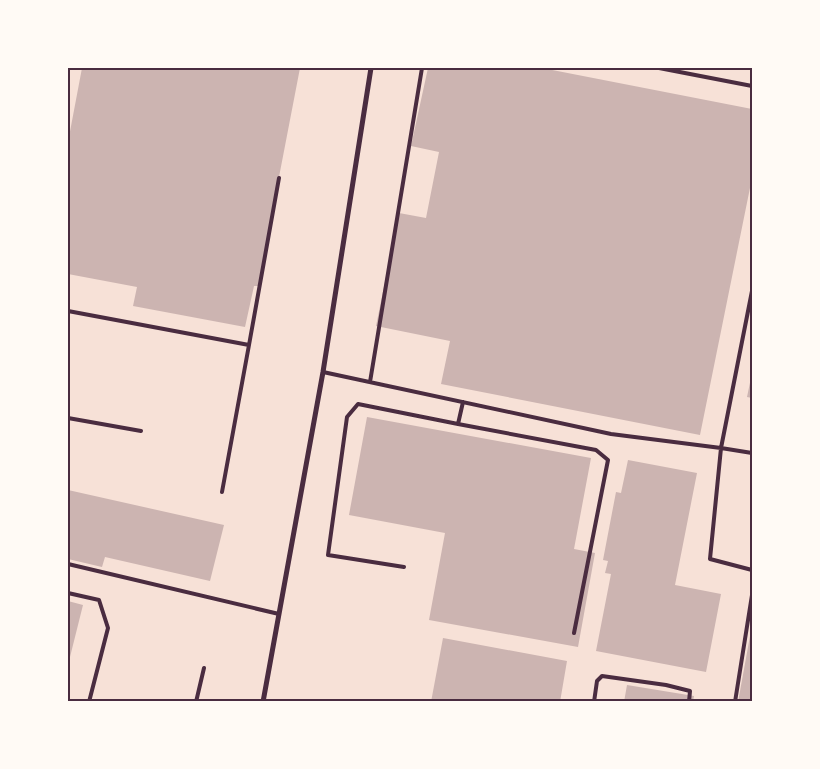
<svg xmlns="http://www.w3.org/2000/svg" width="820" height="769" font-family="'Titillium Web',sans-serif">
	<rect width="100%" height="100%" fill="#f7e1d7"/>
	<!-- building -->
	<path fill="#ccb4b1" d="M82,68H300L258,286H254L245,327L133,306L137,287L68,274V142Z
		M428,68H542L752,109V178L700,435L441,384L450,341L376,326L399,213L426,218L439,152L411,146Z
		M752,373V398L747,397Z
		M367,417L591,458L574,549L595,553L578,647L429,620L445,533L349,515Z
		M628,460L697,473L675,585L721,594L706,672L596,651L611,574L605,573L608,561L603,560L616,492L621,493Z
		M68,490L224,525L210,581L105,557L102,567L68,559Z
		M68,601L83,605L68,665Z
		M752,625V702H738Z
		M443,638L567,661L560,702H431Z
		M627,685L694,696L693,702H624Z"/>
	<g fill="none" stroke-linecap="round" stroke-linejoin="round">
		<!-- service -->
		<path stroke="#4a2c40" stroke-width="4" d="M659,68L752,86
			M68,311L249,345L279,178
			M323,372L611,434L721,448L752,291
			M370,382L422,68
			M68,418L141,431
			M458,424L596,450L608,460L574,633
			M752,453L721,448L710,559L752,570
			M222,492L249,345
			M68,564L279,614
			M404,567L328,555L347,417L358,404L458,424L463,402
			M68,593L99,600L108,628L89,702
			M196,702L204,668
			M594,702L597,681L602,676L666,685L690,691L689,702
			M735,702L752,595"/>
		<!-- minor -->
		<path stroke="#4a2c40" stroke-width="5" d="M263,702L323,372L371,68"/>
	</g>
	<!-- border -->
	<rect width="820" height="769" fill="none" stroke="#fffaf5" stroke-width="138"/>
	<rect x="69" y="69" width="682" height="631" fill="none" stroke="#4a2c40" stroke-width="2"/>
</svg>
